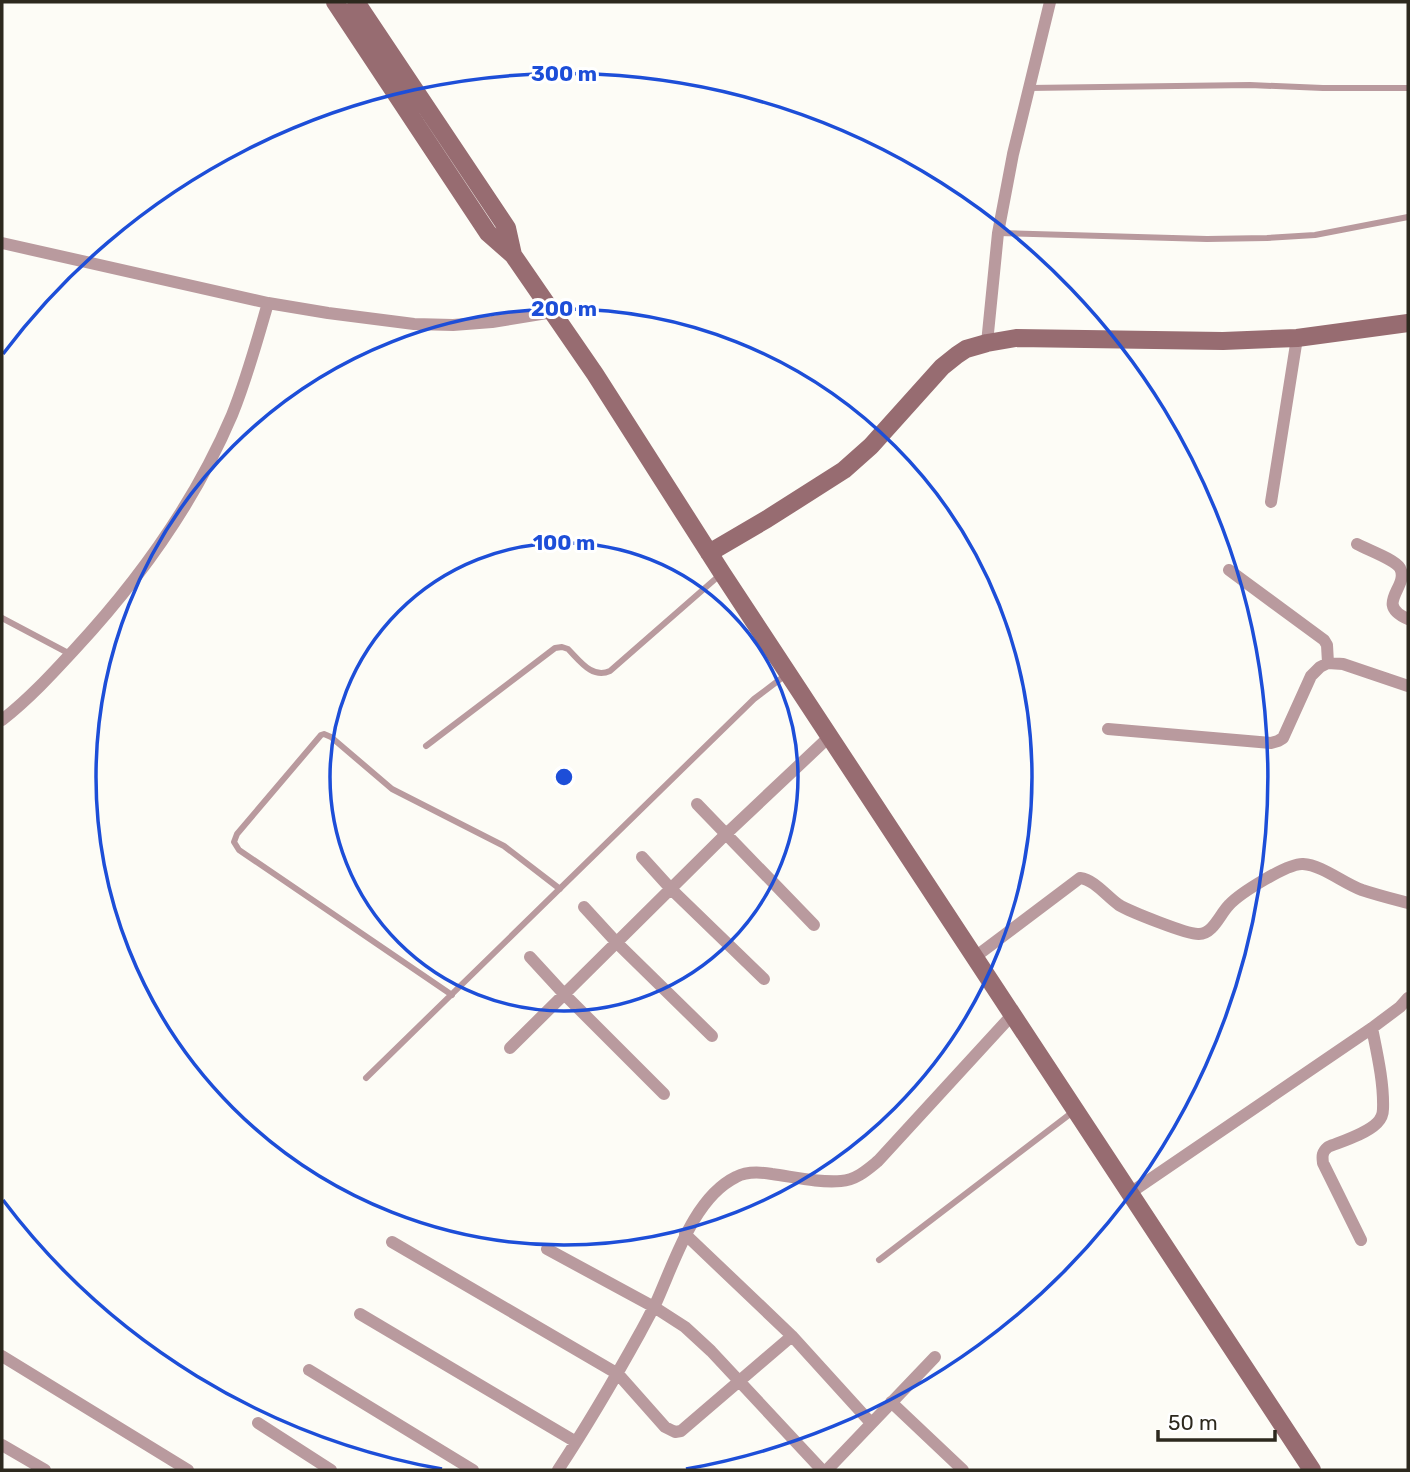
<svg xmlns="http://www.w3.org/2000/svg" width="1410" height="1472" font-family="Rubik,sans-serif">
	<rect width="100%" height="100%" fill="#fdfcf6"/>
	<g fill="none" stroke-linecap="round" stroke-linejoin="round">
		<!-- service -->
		<path stroke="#b99a9e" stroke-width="6" d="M1029,88L1250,85L1323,88H1408
			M998,233L1207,239L1267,238L1315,235L1408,217
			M2,618L70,654
			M426,746L555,648L562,647L568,649C580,661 592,679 610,671L721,574
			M452,995L239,850L234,842L237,834L321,735L324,734L331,737L392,789L504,846L560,889
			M366,1078L754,699L787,674
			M879,1260L1074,1111"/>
		<!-- minor -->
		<path stroke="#b99a9e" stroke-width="12" d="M2,243L268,303L328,313L414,324L453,325L492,322L553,312
			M987,343L998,233L1013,154L1050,2
			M1271,502L1297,338
			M1357,544C1368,550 1394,559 1400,568C1410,587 1373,604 1408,619
			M1229,570L1324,640L1327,645L1328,663
			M2,720C29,699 52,674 75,649C139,580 195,502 232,415C247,378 257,341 268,303
			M1108,729L1271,743L1278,741L1283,738L1311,676L1320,667L1328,663L1343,664L1408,686
			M697,804L814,925
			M642,857L671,889L764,979
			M584,907L617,943L712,1036
			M530,957L564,994L664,1094
			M975,957L1080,878C1095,880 1106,896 1119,905C1129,911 1188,935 1199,934C1213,934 1220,914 1229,905C1240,893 1288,863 1303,864C1322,865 1343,883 1362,890C1377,895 1393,899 1408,903
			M510,1048L725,835L830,736
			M1130,1193L1372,1028L1400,1007L1408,998
			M685,1234L792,1336L871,1423
			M1361,1240L1323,1163C1322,1156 1322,1152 1328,1147C1343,1141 1366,1134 1377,1123C1381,1119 1383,1114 1383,1109C1384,1083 1377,1053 1372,1028
			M392,1242L618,1374L665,1427L675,1432L681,1431L792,1336
			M547,1249L654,1307L685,1327L711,1351L822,1470
			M360,1314L576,1442
			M2,1356L188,1470
			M309,1370L473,1470
			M891,1402L963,1470
			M258,1423L331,1470
			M2,1445L45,1470
			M558,1470C587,1426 614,1380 640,1333C645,1324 650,1314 655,1305C674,1264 693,1198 736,1177C747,1171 760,1172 772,1174C794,1177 819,1183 841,1181C856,1180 867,1170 878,1161L1013,1014
			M827,1470L935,1357"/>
		<!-- secondary -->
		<path stroke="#976c71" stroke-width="18" d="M335,2L488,233L513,255L595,374L722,573L1312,1470
			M356,2L507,228L513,255
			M709,553L767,519L844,470L871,446L942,367L957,355L966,349L987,343L1016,338L1223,341L1297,338L1408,323"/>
	</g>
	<!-- distance rings -->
	<g fill="none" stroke="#1d4ed8" stroke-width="3.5">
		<circle cx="564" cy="777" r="234"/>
		<circle cx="564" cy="777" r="468"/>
		<path d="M442 1469A703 703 0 0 1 3 1200M3 354A703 703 0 1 1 686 1469"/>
	</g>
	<circle cx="564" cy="777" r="10" fill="#1d4ed8" stroke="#fff" stroke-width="3.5"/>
	<g font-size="21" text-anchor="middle" font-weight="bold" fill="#1d4ed8" stroke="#fff" stroke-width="6" stroke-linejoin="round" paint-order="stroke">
		<text x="564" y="81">300 m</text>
		<text x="564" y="316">200 m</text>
		<text x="564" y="550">100 m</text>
	</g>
	<!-- border -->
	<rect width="1410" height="1472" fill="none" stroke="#2d291e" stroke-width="7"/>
	<!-- scale -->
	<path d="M1158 1430v10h117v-10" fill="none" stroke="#2d291e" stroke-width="3.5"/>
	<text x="1168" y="1430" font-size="21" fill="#2d291e" stroke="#ffffff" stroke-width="5" paint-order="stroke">50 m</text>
</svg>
